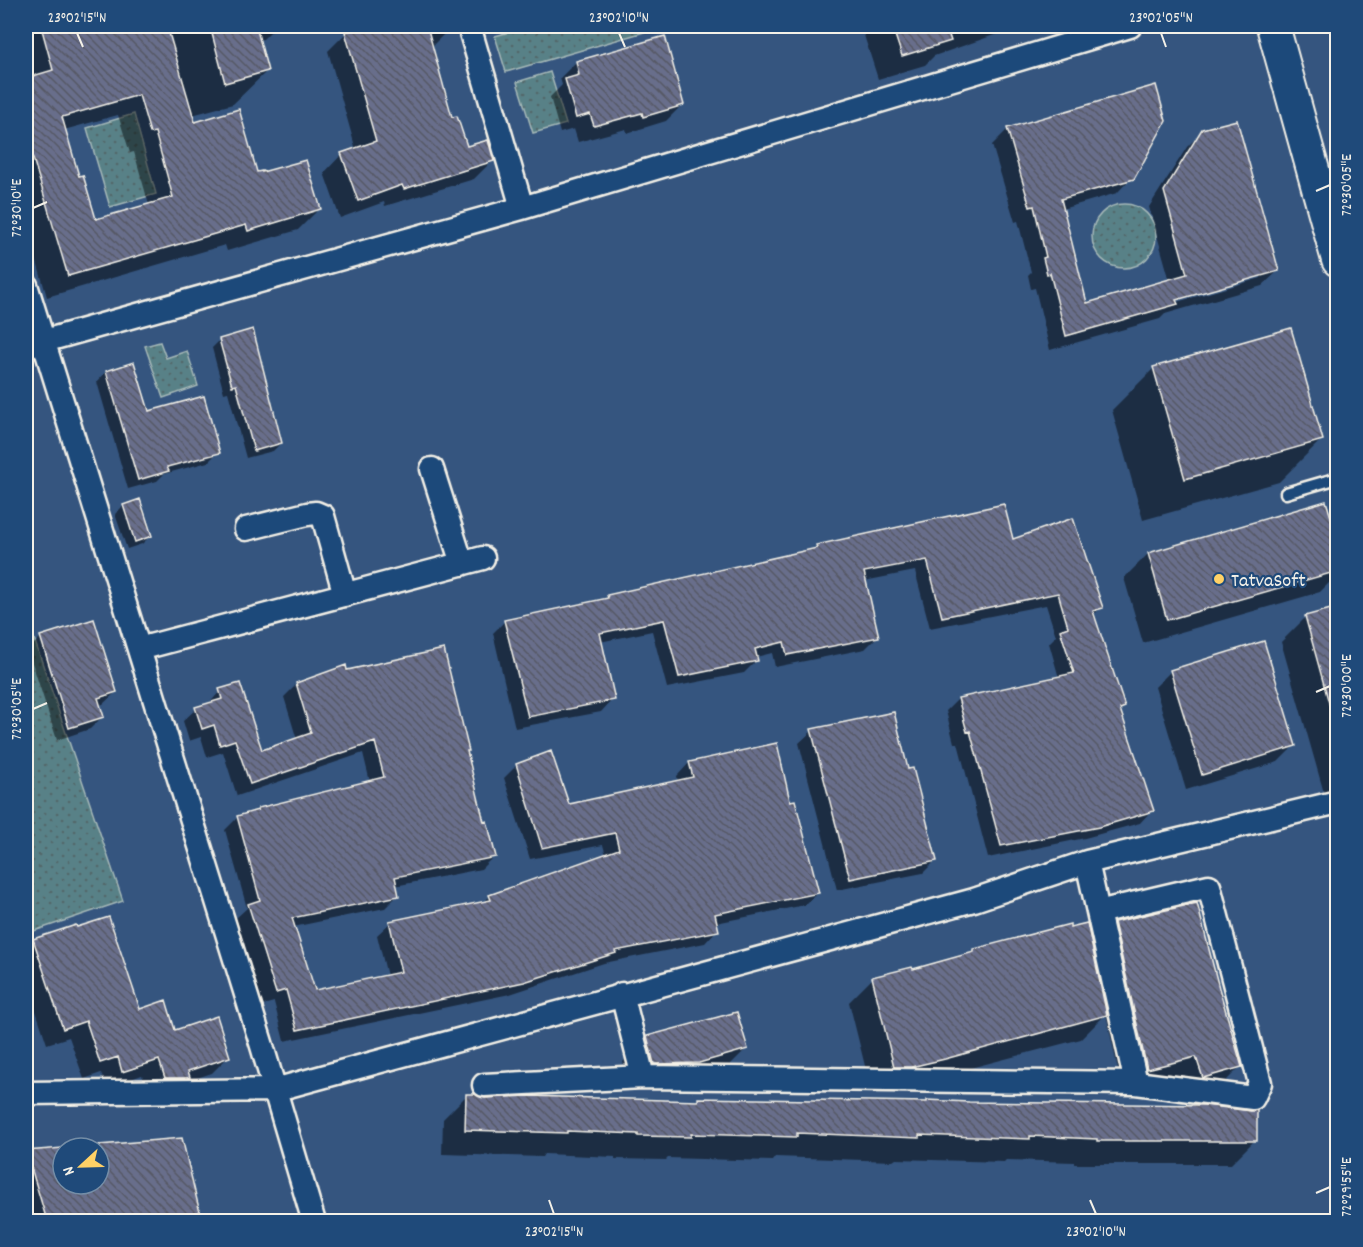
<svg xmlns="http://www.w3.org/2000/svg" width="1363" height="1247" font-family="Dekko,sans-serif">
	<defs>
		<pattern id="green-dots" width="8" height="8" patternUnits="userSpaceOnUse" patternTransform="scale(1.5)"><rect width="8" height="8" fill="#598187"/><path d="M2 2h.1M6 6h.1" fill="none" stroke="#52676a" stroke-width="1.8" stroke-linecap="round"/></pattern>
		<pattern id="building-back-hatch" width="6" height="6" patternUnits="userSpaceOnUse" patternTransform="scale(1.5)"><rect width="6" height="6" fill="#676e8b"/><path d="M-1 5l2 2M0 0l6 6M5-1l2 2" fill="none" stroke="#565965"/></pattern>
	</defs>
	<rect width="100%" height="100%" fill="#35557f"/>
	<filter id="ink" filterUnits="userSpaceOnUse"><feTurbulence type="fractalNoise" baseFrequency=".0167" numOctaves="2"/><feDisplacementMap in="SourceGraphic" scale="12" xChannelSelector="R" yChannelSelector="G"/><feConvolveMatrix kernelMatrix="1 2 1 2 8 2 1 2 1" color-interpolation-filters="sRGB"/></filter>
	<g filter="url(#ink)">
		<!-- green -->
		<path fill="url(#green-dots)" stroke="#a6b9b8" stroke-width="1.5" d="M531,26H657L658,28L506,72L495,36Z
			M550,72L566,124L533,133L517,82Z
			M134,114L156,194L110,207L87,128Z
			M1092 236a32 32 0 1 1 64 0a32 32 0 1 1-64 0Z
			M160,342L166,358L187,351L198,386L163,398L145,346Z
			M26,615L123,901L31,932L26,915Z"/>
		<!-- shadow -->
		<path fill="#0007" fill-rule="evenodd" d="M26,26H166L169,36L179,26H276L263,39L259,40L267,71L233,104L192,115L194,124L256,174L319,209L298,230L227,251L225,245L47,297L26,224V79L29,78L26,66ZM118,115L130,153L134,152L149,205L95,221L78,178L64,130Z
			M373,26H442L444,34L431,47L451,119L466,148L492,161L474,179L385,206L384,202L340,218L324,173L342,154L356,150L328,51L346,33Z
			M861,26H1020L934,56L925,65L878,79Z
			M1331,26H1338V40Z
			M576,62L682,105L666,121L627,133L626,129L578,142L574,129L560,133L550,97L562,85L560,78Z
			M1008,129L1133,176L1117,193L1062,209L1086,305L1170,281L1149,207L1187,147L1203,131L1278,271L1262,286L1165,314L1160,319L1050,350L1035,288L1031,289L1028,275L1031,272L1018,221L1015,222L992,145ZM1261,275V278L1170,304L1169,301Z
			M220,340L281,443L273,451L246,458L228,392L224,393L212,348Z
			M1154,368L1321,440L1279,482L1143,520L1112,410Z
			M106,372L148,413L218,452L208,462L164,474L157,481L128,489L97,382Z
			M139,501L150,536L142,544L127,549L115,514L123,506Z
			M1012,541L1101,608L1093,615L1123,707L1119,711L1152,810L1140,823L1085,838L988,858L958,743H954L946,711L958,699L1059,678L1049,643L1056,636L1046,605L930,628L915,571L864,581L878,636L865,649L775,667L772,653L756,657V661L744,673L667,688L652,631L600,642L613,699L601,712L515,728L493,633L505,621L604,600L608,596L813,551L817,547Z
			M1338,546V574L1320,592L1143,643L1124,578L1148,554Z
			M1338,608V789L1324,793L1281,642L1305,618Z
			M41,637L116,692L103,704L99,705L103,716L90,729L57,740L28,650Z
			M346,671L466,752L483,824L494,856L481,869L395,886L397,896L385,908L293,927L314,991L387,976L377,935L390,923L483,903L490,896L606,855L603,845L530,859L504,778L517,765L568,805L678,782L677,776L689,763L789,803L817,893L805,905L716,923L717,930L705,943L604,963L510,994L284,1041L274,1002L263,1005L236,918L247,908L225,830L237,818L255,812L258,809L370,782L363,753L237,796L223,752L207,757L201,737L189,741L183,721L196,709L208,705L220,691L261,752L297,740L284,697L297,684Z
			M1171,671L1294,746L1278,762L1186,790L1155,687Z
			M812,731L907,771L935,861L923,873L837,890L799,743Z
			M1115,923L1240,1067L1216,1091L1179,1101L1172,1080L1123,1093L1106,1014L1081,1039L886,1090H871L849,1002L873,978L912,970L970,954L974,950L1091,948Z
			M34,941L139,1011L174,1032L229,1056L212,1073L149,1094L142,1075L106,1088L101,1073L84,1079L69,1037L47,1044L26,981V949Z
			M736,1014L746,1049L722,1073L630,1087L623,1062L647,1038Z
			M467,1095L484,1100L696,1103L699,1100L925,1104L928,1101L1255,1140L1231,1164H1074V1162L1006,1160L1004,1162L896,1159L893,1161L775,1157L772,1161L668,1158L666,1160L615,1159V1157L544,1154L542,1157L442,1154L443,1119Z
			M181,1139L200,1222H26V1152L63,1149V1184H99V1148H78Z"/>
		<!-- building -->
		<path fill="url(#building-back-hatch)" stroke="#f4f1e8" stroke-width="1.5" fill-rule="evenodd" d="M41,26H167L195,122L239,109L257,172L262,171V172L306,160L321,209L248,231L246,225L68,276L26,135V78L53,70ZM139,95L150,133L155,132L173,197L96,219L83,175L79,176L62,117Z
			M210,26H256L268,71L225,83Z
			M367,26H427L452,117L457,116L467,146L488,140L494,161L404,189L402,185L358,201L341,153L376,141L345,32Z
			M892,26H946L951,41L902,56Z
			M665,36L684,105L643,117L642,113L594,126L590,114L576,118L565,79L579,75L576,61Z
			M1156,85L1166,121L1134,179L1061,199L1087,303L1187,274L1164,191L1202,129L1237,120L1279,271L1176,300L1178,304L1066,336L1050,273L1047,274L1043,258L1046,257L1034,206L1030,207L1007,128Z
			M1291,328L1323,440L1185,479L1153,367Z
			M253,329L282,443L254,451L236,385L232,386L219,339Z
			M134,362L149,411L204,396L220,453L167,467L169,471L138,480L106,371Z
			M140,499L152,536L135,542L123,505Z
			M1326,501L1338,540V571L1167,620L1148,553Z
			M1004,504L1013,539L1073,518L1103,608L1093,611L1125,707L1120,709L1154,811L1099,827L1001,846L970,731L967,732L958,698L1074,673L1060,630L1068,627L1058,593L942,617L927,560L864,572L879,637L787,655L784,642L755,649L758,661L679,677L664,620L600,633L615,700L528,717L504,620L608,598L607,595L817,548L816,545Z
			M1338,607V713L1332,714L1305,616Z
			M94,619L117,692L98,698L104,717L69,728L40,636Z
			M1264,641L1296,746L1202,775L1170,670Z
			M444,649L469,751H467L484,822L487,821L496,857L395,877L399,896L292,918L315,990L401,972L389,921L491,900L489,895L619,849L615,833L542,848L516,764L551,751L569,804L693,777L689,762L777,743L790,801L795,800L819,893L715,914L719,931L615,951L616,953L524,982L297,1030L286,990L276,993L248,904L260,900L237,816L258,810V808L384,777L375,742L250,784L235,740L220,745L214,725L202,729L195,707L222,699L219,689L240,683L262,750L311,733L296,683L346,665L347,670Z
			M894,712L908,769L913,768L937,861L850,879L811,729Z
			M1197,903L1219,988L1242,1067L1203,1078L1196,1057L1147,1069L1114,922Z
			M109,917L140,1009L166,1000L175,1030L217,1016L230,1057L188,1071L190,1077L187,1078H165L159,1060L122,1072L118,1057L100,1063L86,1021L63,1029L33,939L76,925L77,927Z
			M1087,923L1107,1015L945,1059L911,1067H894L872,977L912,967L913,969L974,952V949L1070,924V927Z
			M737,1012L748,1049L699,1063L654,1064L647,1036Z
			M466,1094H475L485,1098L528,1096L698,1101V1098L927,1102V1100L969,1102L1204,1105L1251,1111L1257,1110V1141H1097V1139L1030,1136V1139L919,1135V1138L797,1133V1137L691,1134V1137L638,1136V1134L567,1131V1133L465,1130Z
			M182,1138L202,1221H47L26,1151L63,1148V1184H99V1145Z"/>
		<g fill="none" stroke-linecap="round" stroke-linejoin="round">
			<defs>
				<path id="lane" d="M1286,493L1338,478"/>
				<path id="street" d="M469,26L522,208
					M26,285L262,1046L314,1222
					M26,346L522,208L1130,26
					M432,469L462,564
					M246,529L307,514L316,513L323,516L345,595
					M139,649L483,558
					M1098,912L1209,886L1260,1083L1253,1098L1136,1083
					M622,994L643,1077
					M484,1085L643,1077L1136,1083L1087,862
					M26,1093L274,1090L974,900L1087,862L1338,802"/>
				<path id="secondary" d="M1273,26L1338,260"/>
			</defs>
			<!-- lane casing -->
			<use href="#lane" stroke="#f4f1e8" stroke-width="15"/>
			<!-- street casing -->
			<use href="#street" stroke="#f4f1e8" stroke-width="27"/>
			<!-- secondary casing -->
			<use href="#secondary" stroke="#f4f1e8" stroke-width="36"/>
			<!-- lane -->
			<use href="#lane" stroke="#1f4a7a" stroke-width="10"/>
			<!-- street -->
			<use href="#street" stroke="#1f4a7a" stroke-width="22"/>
			<!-- secondary -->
			<use href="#secondary" stroke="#1f4a7a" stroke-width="32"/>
		</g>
	</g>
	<!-- ticks -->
	<path fill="none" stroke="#f4f1e8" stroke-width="2" d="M77,33L83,47M619,33L625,47M1161,33L1166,47M1316,191L1330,185M33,208L47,202M1316,692L1330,686M33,709L47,703M1316,1193L1330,1187M549,1200L554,1214M1090,1200L1096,1214"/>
	<!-- markers -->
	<circle fill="#ffd166" stroke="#1f4a7a" stroke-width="2" cx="1219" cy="579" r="6"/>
	<g text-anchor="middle" stroke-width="4.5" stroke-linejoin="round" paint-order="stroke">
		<!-- poi labels -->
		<g font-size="20" fill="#f4f1e8" stroke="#1f4a7a" text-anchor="start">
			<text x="1231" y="586">TatvaSoft</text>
		</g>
	</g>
	<!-- margin -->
	<rect width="1363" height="1247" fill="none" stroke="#1f4a7a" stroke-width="66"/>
	<!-- north arrow -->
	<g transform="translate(81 1166) rotate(248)"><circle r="28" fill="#1f4a7a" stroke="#748da6" stroke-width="1.5"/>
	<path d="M0-4.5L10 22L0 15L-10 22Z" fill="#ffd166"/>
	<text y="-9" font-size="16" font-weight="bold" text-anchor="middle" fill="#f4f1e8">N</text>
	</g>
	<rect x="33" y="33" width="1297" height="1181" fill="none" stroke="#f4f1e8" stroke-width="2"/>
	<g font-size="15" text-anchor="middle" fill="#f4f1e8">
		<text x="77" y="22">23°02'15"N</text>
		<text x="619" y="22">23°02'10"N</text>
		<text x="1161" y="22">23°02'05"N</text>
		<text transform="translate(1346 185) rotate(-90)" y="5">72°30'05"E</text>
		<text transform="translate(16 208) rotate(-90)" y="5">72°30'10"E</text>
		<text transform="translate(1346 686) rotate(-90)" y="5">72°30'00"E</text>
		<text transform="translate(16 709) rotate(-90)" y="5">72°30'05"E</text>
		<text transform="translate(1346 1187) rotate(-90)" y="5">72°29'55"E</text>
		<text x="554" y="1236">23°02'15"N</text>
		<text x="1096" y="1236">23°02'10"N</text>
	</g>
</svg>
